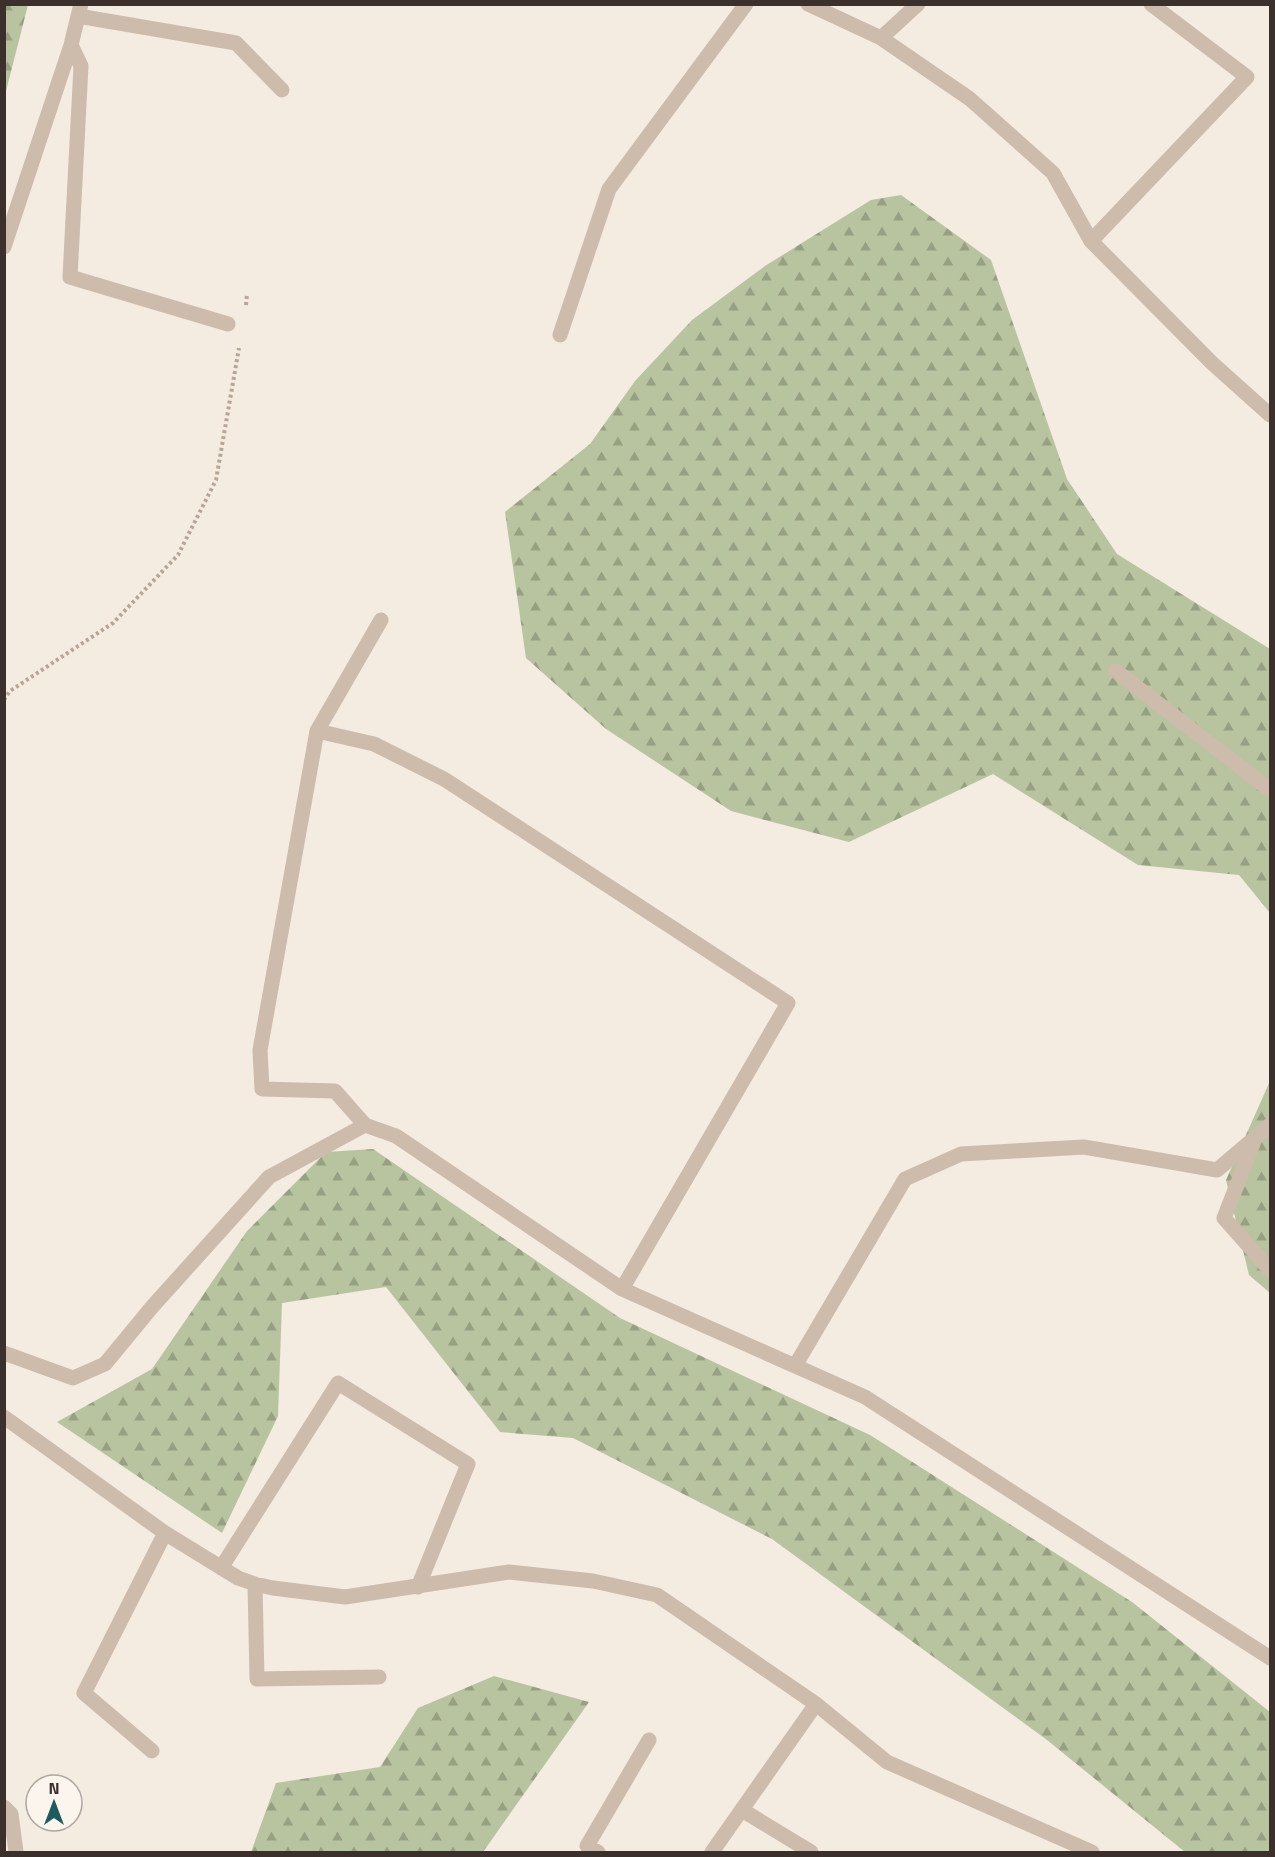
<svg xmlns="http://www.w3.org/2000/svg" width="1275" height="1857" font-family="'Titillium Web',sans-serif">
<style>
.forest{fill:url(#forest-firs)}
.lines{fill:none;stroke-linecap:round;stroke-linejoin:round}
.path{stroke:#b9a596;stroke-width:4;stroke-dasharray:3 3;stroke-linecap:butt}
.lane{stroke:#cdbbac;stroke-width:15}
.street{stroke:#cdbbac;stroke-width:15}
</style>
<defs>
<pattern id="forest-firs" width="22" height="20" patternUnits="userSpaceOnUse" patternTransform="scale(1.5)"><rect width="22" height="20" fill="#b8c4a0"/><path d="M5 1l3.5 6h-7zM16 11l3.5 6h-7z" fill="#97a083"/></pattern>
</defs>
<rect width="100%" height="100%" fill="#f4ebe1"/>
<!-- forest -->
<path class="forest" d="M 5,4 L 28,5 L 5,95 L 4,5 Z
M 901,195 L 991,260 L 1067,479 L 1117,554 L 1270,649 L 1270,913 L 1239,875 L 1138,865 L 993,774 L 849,842 L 731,811 L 606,729 L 526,658 L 505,512 L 590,444 L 635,381 L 692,320 L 765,266 L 871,200 Z
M 1270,1081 L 1270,1293 L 1249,1275 L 1226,1180 Z
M 373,1149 L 620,1318 L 870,1435 L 1132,1602 L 1270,1712 L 1270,1852 L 1185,1852 L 1047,1740 L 772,1539 L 573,1438 L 500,1432 L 386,1287 L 282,1303 L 278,1416 L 222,1533 L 57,1422 L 152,1369 L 247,1231 L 326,1152 Z
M 494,1676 L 589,1702 L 483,1852 L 251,1852 L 276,1783 L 380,1767 L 418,1708 Z"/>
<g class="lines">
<!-- path -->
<path class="path" d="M 246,305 L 247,294
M 4,700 L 10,691 L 113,623 L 178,555 L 216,480 L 239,348"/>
<!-- lane -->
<path class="lane" d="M 1091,241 L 1212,363 L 1270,415"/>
<!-- street -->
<path class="street" d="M 808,4 L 881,38 L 970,99 L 1053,173 L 1091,241 L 1247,77 L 1151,4
M 78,16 L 236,43 L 282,90
M 881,38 L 918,4
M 71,45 L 81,66 L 70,277 L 228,324
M 4,247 L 71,45 L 81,4
M 560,335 L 609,189 L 746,4
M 1116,671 L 1270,790
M 317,731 L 374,744 L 444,779 L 788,1003 L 622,1289
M 365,1125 L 335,1091 L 262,1089 L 260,1050 L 317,731 L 381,620
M 1254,1141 L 1224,1218 L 1270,1270
M 4,1353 L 73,1378 L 105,1364 L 152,1307 L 269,1177 L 365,1125 L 396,1136 L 622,1289 L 865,1397 L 1270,1658
M 795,1366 L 905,1179 L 961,1154 L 1084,1147 L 1217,1170 L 1270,1125
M 4,1417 L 165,1533 L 238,1578 L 255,1584 L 273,1588 L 345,1597 L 509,1572 L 593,1581 L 657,1595 L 816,1704 L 887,1762 L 1092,1852
M 221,1568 L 338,1383 L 468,1464 L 418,1587
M 255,1584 L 257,1679 L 379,1677
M 152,1751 L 84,1693 L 165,1533
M 4,1807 L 11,1814 L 16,1852
M 742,1810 L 811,1852
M 598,1852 L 587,1846 L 649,1740
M 712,1852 L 816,1704"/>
</g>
<!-- border -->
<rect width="1275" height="1857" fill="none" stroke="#3b302b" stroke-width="12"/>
<!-- north arrow -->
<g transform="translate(54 1803)"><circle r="28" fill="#fbf5ee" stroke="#aea6a0" stroke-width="1.5"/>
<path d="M0-4.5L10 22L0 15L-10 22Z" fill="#1f5a5e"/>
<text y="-9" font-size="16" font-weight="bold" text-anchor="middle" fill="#3b302b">N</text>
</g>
</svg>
